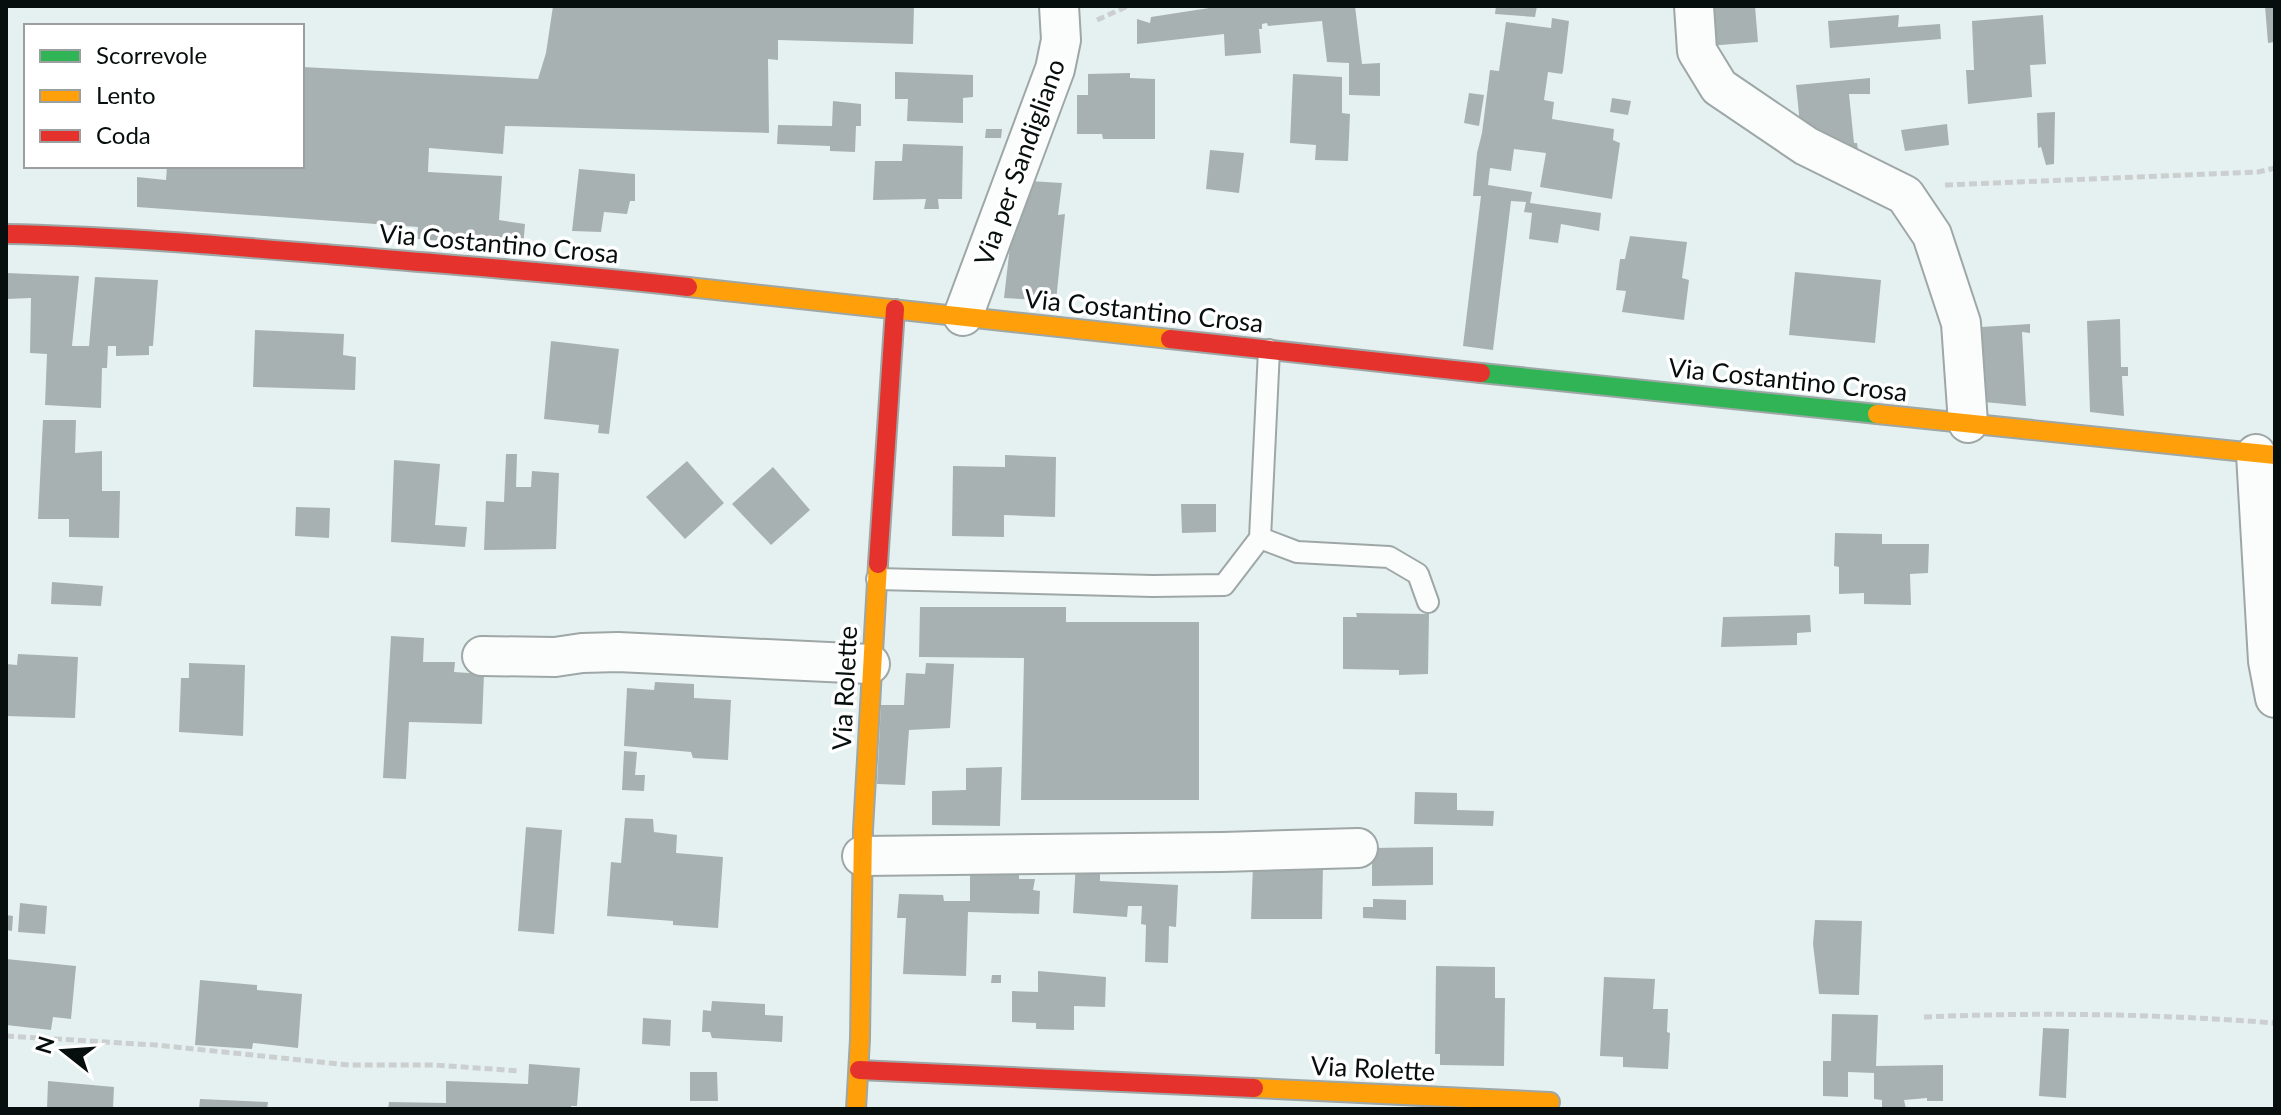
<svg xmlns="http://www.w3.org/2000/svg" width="2281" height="1115" font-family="Lato,sans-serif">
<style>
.building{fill:#a8b1b1}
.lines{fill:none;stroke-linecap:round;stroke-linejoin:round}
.lane-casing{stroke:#9ea7a6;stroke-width:24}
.street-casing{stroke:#9ea7a6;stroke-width:42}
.fast-casing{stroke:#9ea7a6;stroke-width:22}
.slow-casing{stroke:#9ea7a6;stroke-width:22}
.jam-casing{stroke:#9ea7a6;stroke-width:22}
.path{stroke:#cccfcf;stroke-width:5;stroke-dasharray:8 4;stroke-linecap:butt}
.lane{stroke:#fbfdfd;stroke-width:20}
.street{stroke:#fbfdfd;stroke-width:38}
.fast{stroke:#30b455;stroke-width:18}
.slow{stroke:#ff9f0a;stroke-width:18}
.jam{stroke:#e5322d;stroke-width:18}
.labels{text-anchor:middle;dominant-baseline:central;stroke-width:7;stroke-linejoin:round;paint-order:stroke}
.street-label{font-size:26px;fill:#070f0e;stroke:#fff}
</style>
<rect width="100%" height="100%" fill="#e5f1f0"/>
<!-- building -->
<path class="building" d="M 553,6 L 914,6 L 913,44 L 778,40 L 778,60 L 768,59 L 769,133 L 505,126 L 503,154 L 429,148 L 428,172 L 502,176 L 499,220 L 525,224 L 523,247 L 417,239 L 418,227 L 137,207 L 137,177 L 166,180 L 167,166 L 302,166 L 302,67 L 538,79 L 546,53 Z
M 1222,6 L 1355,6 L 1362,64 L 1380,63 L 1380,96 L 1349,95 L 1349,63 L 1327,62 L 1322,21 L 1268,26 L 1267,23 L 1262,24 L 1262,29 L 1259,29 L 1261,53 L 1225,56 L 1224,34 L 1137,44 L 1137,19 L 1150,23 L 1151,17 Z
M 1496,6 L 1537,6 L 1535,17 L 1495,14 Z
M 1705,6 L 1755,6 L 1758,42 L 1708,46 Z
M 2265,6 L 2275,6 L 2275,42 L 2268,43 Z
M 1899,15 L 1898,27 L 1940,24 L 1941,39 L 1830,48 L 1828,21 Z
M 2043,15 L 2046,64 L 2030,65 L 2032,97 L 1968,104 L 1966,70 L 1974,70 L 1972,21 Z
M 1552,18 L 1569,21 L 1563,71 L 1562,74 L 1548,72 L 1544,100 L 1554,102 L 1552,119 L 1614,129 L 1613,140 L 1620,143 L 1612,199 L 1540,187 L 1546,153 L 1514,149 L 1511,171 L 1490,168 L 1488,185 L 1532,192 L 1530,203 L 1601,213 L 1599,231 L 1561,224 L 1558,243 L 1529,239 L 1532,213 L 1524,212 L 1526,202 L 1511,201 L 1493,350 L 1463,346 L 1481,196 L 1473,196 L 1477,153 L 1482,133 L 1490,70 L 1499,71 L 1506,22 L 1551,28 Z
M 895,72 L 973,75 L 973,97 L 963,98 L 963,123 L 907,121 L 908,99 L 895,99 Z
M 1130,73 L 1130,78 L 1155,79 L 1155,139 L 1103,139 L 1102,134 L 1077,134 L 1077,95 L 1088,95 L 1088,74 Z
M 1293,74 L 1342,77 L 1342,113 L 1350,114 L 1348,161 L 1315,160 L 1316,145 L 1290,143 Z
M 1870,78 L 1870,94 L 1849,94 L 1854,143 L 1857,143 L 1860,164 L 1801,134 L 1796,85 Z
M 1469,93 L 1484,95 L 1479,126 L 1464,123 Z
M 1612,98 L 1631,101 L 1628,115 L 1610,112 Z
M 833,101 L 861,104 L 861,126 L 856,126 L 855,152 L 830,151 L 830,146 L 777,144 L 778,125 L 832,126 Z
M 2055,112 L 2054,164 L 2046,165 L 2041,147 L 2038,148 L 2037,113 Z
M 1947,124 L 1949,145 L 1905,151 L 1901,130 Z
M 986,129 L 1002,129 L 1001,138 L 985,138 Z
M 903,144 L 963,146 L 962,199 L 938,199 L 939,209 L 924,209 L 926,199 L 873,200 L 875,161 L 902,161 Z
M 1210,150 L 1244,153 L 1239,193 L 1206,189 Z
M 579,169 L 635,174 L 635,201 L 630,201 L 627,214 L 604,212 L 601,232 L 572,231 Z
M 1029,181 L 1062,183 L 1058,215 L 1065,214 L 1056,301 L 1004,298 L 1014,211 Z
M 1630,236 L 1687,242 L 1682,278 L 1689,280 L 1684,320 L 1622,312 L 1626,291 L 1616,290 L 1620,259 L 1625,259 Z
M 1795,272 L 1881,280 L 1875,343 L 1789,335 Z
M 6,273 L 79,276 L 72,346 L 89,346 L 95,277 L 158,280 L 153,346 L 149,346 L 149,355 L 116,356 L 116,346 L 108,346 L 107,368 L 102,368 L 101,408 L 45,405 L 47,354 L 30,353 L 31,298 L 6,299 Z
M 2120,319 L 2121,367 L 2128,367 L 2128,376 L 2122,376 L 2124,416 L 2090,412 L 2087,321 Z
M 2030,324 L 2030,333 L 2022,332 L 2026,406 L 1984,402 L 1981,327 Z
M 255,330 L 344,334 L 343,355 L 356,357 L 355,390 L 253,387 Z
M 551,341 L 619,349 L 609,434 L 598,433 L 599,425 L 544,419 Z
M 43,420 L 76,420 L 75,453 L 102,451 L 102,491 L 120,491 L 119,538 L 69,537 L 69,519 L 38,519 Z
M 506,454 L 517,454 L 516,487 L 531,487 L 532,471 L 559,473 L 556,549 L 484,550 L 486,501 L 504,502 Z
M 1005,455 L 1056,457 L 1055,517 L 1004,515 L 1004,537 L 952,536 L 953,466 L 1005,467 Z
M 394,460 L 440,464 L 435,525 L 467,527 L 465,547 L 391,542 Z
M 687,461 L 724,503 L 685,539 L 646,497 Z
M 773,467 L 810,510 L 771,545 L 732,504 Z
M 1181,504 L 1216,504 L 1216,532 L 1182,533 Z
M 296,507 L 330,508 L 329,538 L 295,536 Z
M 1835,533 L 1882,534 L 1882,544 L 1929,544 L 1928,573 L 1910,574 L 1911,605 L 1864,604 L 1864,593 L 1839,594 L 1839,567 L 1834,566 Z
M 52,582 L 103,586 L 101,606 L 51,604 Z
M 920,607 L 1066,607 L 1066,622 L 1199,622 L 1199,800 L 1021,800 L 1024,658 L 919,657 Z
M 1356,613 L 1429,614 L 1428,674 L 1399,675 L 1399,670 L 1343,669 L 1343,617 L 1357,617 Z
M 1810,615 L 1811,632 L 1797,633 L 1797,645 L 1721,647 L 1723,617 Z
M 391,636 L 424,638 L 423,662 L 455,662 L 454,672 L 484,674 L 482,724 L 409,722 L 406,779 L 383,778 Z
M 18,654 L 78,657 L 75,718 L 6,716 L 6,664 L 17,665 Z
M 189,663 L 245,665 L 243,736 L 179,732 L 181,678 L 189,678 Z
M 926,663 L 954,664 L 950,728 L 909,730 L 905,785 L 877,784 L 881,705 L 904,705 L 906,673 L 925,674 Z
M 655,682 L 694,684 L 694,698 L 731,700 L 728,760 L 693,758 L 691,752 L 624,746 L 627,688 L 654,690 Z
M 624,751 L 637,752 L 635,775 L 645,775 L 644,791 L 622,790 Z
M 1002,767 L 1000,826 L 932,825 L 932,791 L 966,790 L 966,768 Z
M 1415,792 L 1457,793 L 1457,810 L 1494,811 L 1493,826 L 1414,824 Z
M 625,818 L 653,819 L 654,832 L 677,835 L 676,853 L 723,857 L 718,928 L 673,925 L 673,921 L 607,916 L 611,862 L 621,863 Z
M 526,827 L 562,830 L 554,934 L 518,931 Z
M 1433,847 L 1433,885 L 1372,886 L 1372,848 Z
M 1076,862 L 1100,864 L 1100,881 L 1178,885 L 1176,927 L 1169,926 L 1168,963 L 1145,962 L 1146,925 L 1141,924 L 1142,906 L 1128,906 L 1127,917 L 1073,913 Z
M 970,865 L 1019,866 L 1019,879 L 1035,879 L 1033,890 L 1040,891 L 1039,914 L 968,912 L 966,976 L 903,974 L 906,918 L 897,918 L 899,894 L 943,895 L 944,901 L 970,901 Z
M 1253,865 L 1323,865 L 1322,919 L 1251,919 Z
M 1373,899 L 1406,900 L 1406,920 L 1363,918 L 1363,907 L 1373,907 Z
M 20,903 L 47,906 L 45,934 L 18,932 Z
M 6,915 L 13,916 L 12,931 L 6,930 Z
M 1815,920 L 1862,921 L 1859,995 L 1819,994 L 1813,944 Z
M 6,959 L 76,966 L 71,1019 L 53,1017 L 51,1030 L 6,1025 Z
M 1436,966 L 1495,967 L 1495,998 L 1505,998 L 1504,1066 L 1440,1065 L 1440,1054 L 1435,1054 Z
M 1038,971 L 1106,977 L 1105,1007 L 1074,1006 L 1074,1030 L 1036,1029 L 1036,1023 L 1012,1022 L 1012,991 L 1038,992 Z
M 992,975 L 1001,975 L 1001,983 L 991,983 Z
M 1604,977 L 1655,979 L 1653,1009 L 1668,1009 L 1667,1032 L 1670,1033 L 1668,1069 L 1623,1067 L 1623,1057 L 1600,1056 Z
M 200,980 L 257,985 L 257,990 L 302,994 L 298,1048 L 253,1043 L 252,1049 L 195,1045 Z
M 712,1001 L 765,1004 L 765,1015 L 783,1016 L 782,1042 L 712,1038 L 710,1032 L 702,1032 L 703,1010 L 711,1011 Z
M 1832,1014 L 1878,1015 L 1876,1066 L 1943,1065 L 1943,1101 L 1927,1101 L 1927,1098 L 1904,1100 L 1906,1109 L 1882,1109 L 1882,1100 L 1874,1099 L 1874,1073 L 1848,1072 L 1848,1097 L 1823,1096 L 1823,1061 L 1831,1061 Z
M 643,1018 L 671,1020 L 670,1046 L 642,1044 Z
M 2043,1028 L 2069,1029 L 2066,1098 L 2039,1096 Z
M 529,1064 L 580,1068 L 577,1106 L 571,1106 L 571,1109 L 388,1109 L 389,1102 L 446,1103 L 446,1081 L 528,1084 Z
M 690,1072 L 717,1072 L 718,1101 L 690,1101 Z
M 48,1081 L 114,1087 L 113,1109 L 47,1109 Z
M 200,1099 L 268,1102 L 267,1109 L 199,1109 Z"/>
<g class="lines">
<!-- lane casing -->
<g class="lane-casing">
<path id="lane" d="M 1260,538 L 1297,552 L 1389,557 L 1418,574 L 1428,602
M 877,579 L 1153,586 L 1224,585 L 1260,538 L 1269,350"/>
</g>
<!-- street casing -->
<g class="street-casing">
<path id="street" d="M 1694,6 L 1697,51 L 1719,87 L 1806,146 L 1905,195 L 1932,235 L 1961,323 L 1968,423
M 963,316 L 1055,69 L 1061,40 L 1059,6
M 2256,454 L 2268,661 L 2275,698
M 482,656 L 555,657 L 582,653 L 618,652 L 870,664
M 862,856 L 1222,852 L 1358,848"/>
</g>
<!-- fast casing -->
<g class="fast-casing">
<path id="fast" d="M 1481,373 L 1877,414"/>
</g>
<!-- slow casing -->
<g class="slow-casing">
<path id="slow" d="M 688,287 L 1170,339
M 1877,414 L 2275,455
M 1254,1088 L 1550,1102
M 856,1109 L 860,1039 L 863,830 L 878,564"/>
</g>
<!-- jam casing -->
<g class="jam-casing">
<path id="jam" d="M 6,234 C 121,236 236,247 350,256 C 463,266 576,274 688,287
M 1170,339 L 1481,373
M 878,564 L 895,309
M 859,1070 L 1254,1088"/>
</g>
<!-- path -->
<path class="path" d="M 1097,20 L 1128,6
M 1945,185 L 2258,172 L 2275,168
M 1924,1017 C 2041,1012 2158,1014 2275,1023
M 6,1036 L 156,1045 L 349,1065 L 435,1065 L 520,1071"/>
<!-- lane -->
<use href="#lane" class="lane"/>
<!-- street -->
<use href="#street" class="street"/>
<!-- fast -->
<use href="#fast" class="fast"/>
<!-- slow -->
<use href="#slow" class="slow"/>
<!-- jam -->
<use href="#jam" class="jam"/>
</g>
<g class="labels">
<!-- street labels -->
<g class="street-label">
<text transform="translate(1019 162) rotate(-70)">Via per Sandigliano</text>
<text transform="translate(499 243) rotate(5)">Via Costantino Crosa</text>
<text transform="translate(1144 310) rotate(6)">Via Costantino Crosa</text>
<text transform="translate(1788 379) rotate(6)">Via Costantino Crosa</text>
<text transform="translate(844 688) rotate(-87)">Via Rolette</text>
<text transform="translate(1373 1068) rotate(3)">Via Rolette</text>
</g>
</g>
<!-- border -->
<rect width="2281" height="1115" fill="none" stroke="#070f0e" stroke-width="16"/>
<!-- legend -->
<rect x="24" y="24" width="280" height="144" fill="#ffffff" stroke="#9c9f9f" stroke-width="2"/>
<rect x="40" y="50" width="40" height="12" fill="#30b455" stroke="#9c9f9f" stroke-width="2"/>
<text x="96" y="64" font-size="24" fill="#070f0e">Scorrevole</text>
<rect x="40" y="90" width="40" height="12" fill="#ff9f0a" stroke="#9c9f9f" stroke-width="2"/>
<text x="96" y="104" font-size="24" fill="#070f0e">Lento</text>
<rect x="40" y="130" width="40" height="12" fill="#e5322d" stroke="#9c9f9f" stroke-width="2"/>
<text x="96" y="144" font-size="24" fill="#070f0e">Coda</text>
<!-- north arrow -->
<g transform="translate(64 1051) rotate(287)" stroke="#ffffff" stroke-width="6" paint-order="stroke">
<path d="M0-6L14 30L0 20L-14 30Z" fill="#070f0e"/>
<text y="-12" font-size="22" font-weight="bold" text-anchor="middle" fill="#070f0e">N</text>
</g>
</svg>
